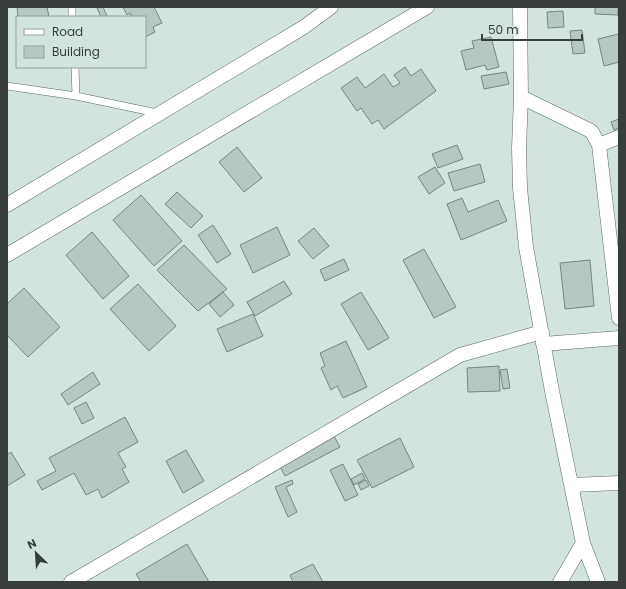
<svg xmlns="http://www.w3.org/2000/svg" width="626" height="589" font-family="Poppins,sans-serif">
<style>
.building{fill:#b7c8c2;stroke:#778681}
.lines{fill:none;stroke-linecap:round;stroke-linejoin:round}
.service-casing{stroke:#5a6964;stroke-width:8}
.minor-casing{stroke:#5a6964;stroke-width:15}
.service{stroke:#fff;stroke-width:7}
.minor{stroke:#fff;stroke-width:14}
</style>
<rect width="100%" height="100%" fill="#d3e4de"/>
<!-- building -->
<path class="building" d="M 17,7 L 47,7 L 49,17 L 18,17 Z
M 103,7 L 107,16 L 101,17 L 97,8 Z
M 123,7 L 154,7 L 162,23 L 153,27 L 155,32 L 145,37 L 145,17 L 132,17 L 130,13 L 127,15 Z
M 595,7 L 618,7 L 618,15 L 595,14 Z
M 563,11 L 564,27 L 548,28 L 547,12 Z
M 582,30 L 585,53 L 573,54 L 570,31 Z
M 619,34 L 619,62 L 604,66 L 598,39 Z
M 491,37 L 499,67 L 487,70 L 485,65 L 466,70 L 461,51 L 474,48 L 472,41 Z
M 405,67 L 411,76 L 421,69 L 436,91 L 384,129 L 378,120 L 372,124 L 361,108 L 357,111 L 341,88 L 357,77 L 365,88 L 384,74 L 393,87 L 400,83 L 394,75 Z
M 506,72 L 509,84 L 484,89 L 481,76 Z
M 619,119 L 619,128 L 614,130 L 611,122 Z
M 457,145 L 463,159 L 438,168 L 432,154 Z
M 237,147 L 262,178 L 244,192 L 219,162 Z
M 480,164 L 485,182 L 454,191 L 448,173 Z
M 435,167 L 445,183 L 429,194 L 418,177 Z
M 177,192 L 203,216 L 191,228 L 165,204 Z
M 141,195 L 182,241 L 154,266 L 113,220 Z
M 462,198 L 468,212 L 498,200 L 507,221 L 461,240 L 447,204 Z
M 213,225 L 231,254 L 217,263 L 198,235 Z
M 277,227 L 290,255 L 253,273 L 240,245 Z
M 314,228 L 329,246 L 313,259 L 298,241 Z
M 92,232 L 129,276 L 103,299 L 66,255 Z
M 184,245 L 227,289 L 198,311 L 157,270 Z
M 424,249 L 456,307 L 434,318 L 403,260 Z
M 344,259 L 349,270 L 325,281 L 320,270 Z
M 590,260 L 594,306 L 565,309 L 560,263 Z
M 284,281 L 292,294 L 255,316 L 247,302 Z
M 138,284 L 176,326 L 149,351 L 110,309 Z
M 24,288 L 60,327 L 28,357 L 7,335 L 7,304 Z
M 223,292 L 234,305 L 220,317 L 209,304 Z
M 361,292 L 389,338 L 368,350 L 341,304 Z
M 253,314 L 263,336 L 227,352 L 217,329 Z
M 346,341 L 367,387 L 343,398 L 337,386 L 331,390 L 321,368 L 325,366 L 320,353 Z
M 499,366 L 500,391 L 468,392 L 467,368 Z
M 507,369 L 510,388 L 503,389 L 500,370 Z
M 93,372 L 100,384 L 68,405 L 61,394 Z
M 86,402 L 94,418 L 82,424 L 74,408 Z
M 125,417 L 138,442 L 118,453 L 126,467 L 122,469 L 129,482 L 102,498 L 98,489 L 86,495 L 74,473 L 42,490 L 37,481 L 56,471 L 49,458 Z
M 334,436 L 340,447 L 285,476 L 279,465 Z
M 400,438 L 414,467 L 372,488 L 357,460 Z
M 186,450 L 204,481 L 183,493 L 166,461 Z
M 11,452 L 25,475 L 7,486 L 7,455 Z
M 343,464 L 358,495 L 345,501 L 330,470 Z
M 362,473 L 365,479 L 354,485 L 351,479 Z
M 292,480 L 293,484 L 286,487 L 297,512 L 288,517 L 275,487 Z
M 366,480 L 369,486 L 361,490 L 358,484 Z
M 187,544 L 209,582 L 141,582 L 136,574 Z
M 313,564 L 323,582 L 293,582 L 290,575 Z"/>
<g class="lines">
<!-- service casing -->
<g class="service-casing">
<path id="service" d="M 72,7 L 72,17
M 75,67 L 76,96
M 7,86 L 76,96 L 157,113"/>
</g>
<!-- minor casing -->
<g class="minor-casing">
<path id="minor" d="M 520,7 L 521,97 L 519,148 L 520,188 L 526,247 L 552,391 L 583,543 L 598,582
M 521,97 L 589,130 L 592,132 L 599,145 L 619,137
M 599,145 L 619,318
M 7,205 L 304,27 L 331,7
M 7,255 L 427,7
M 543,344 L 619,338
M 572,485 L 619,483
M 71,582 L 460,355 L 542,332
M 560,582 L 583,543"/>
</g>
<!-- service -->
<use href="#service" class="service"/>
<!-- minor -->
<use href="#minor" class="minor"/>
</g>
<!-- border -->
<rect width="626" height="589" fill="none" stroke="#373e3b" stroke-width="16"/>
<!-- legend -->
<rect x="16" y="16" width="130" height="52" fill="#d3e4de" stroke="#95a29d"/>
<rect x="24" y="29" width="20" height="6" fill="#ffffff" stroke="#95a29d"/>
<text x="52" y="36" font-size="12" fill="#373e3b">Road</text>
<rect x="24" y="46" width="20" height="12" fill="#b7c8c2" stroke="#95a29d"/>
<text x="52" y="56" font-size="12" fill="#373e3b">Building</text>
<!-- north arrow -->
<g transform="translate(36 553) rotate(335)" stroke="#d3e4de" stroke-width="3" paint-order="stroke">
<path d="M0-3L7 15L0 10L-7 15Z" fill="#373e3b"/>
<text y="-6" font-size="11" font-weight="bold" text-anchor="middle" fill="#373e3b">N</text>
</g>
<!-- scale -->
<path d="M482 34v6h100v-6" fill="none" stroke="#373e3b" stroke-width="2"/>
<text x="488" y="34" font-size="12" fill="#373e3b" stroke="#d3e4de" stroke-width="3" paint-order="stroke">50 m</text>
</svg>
